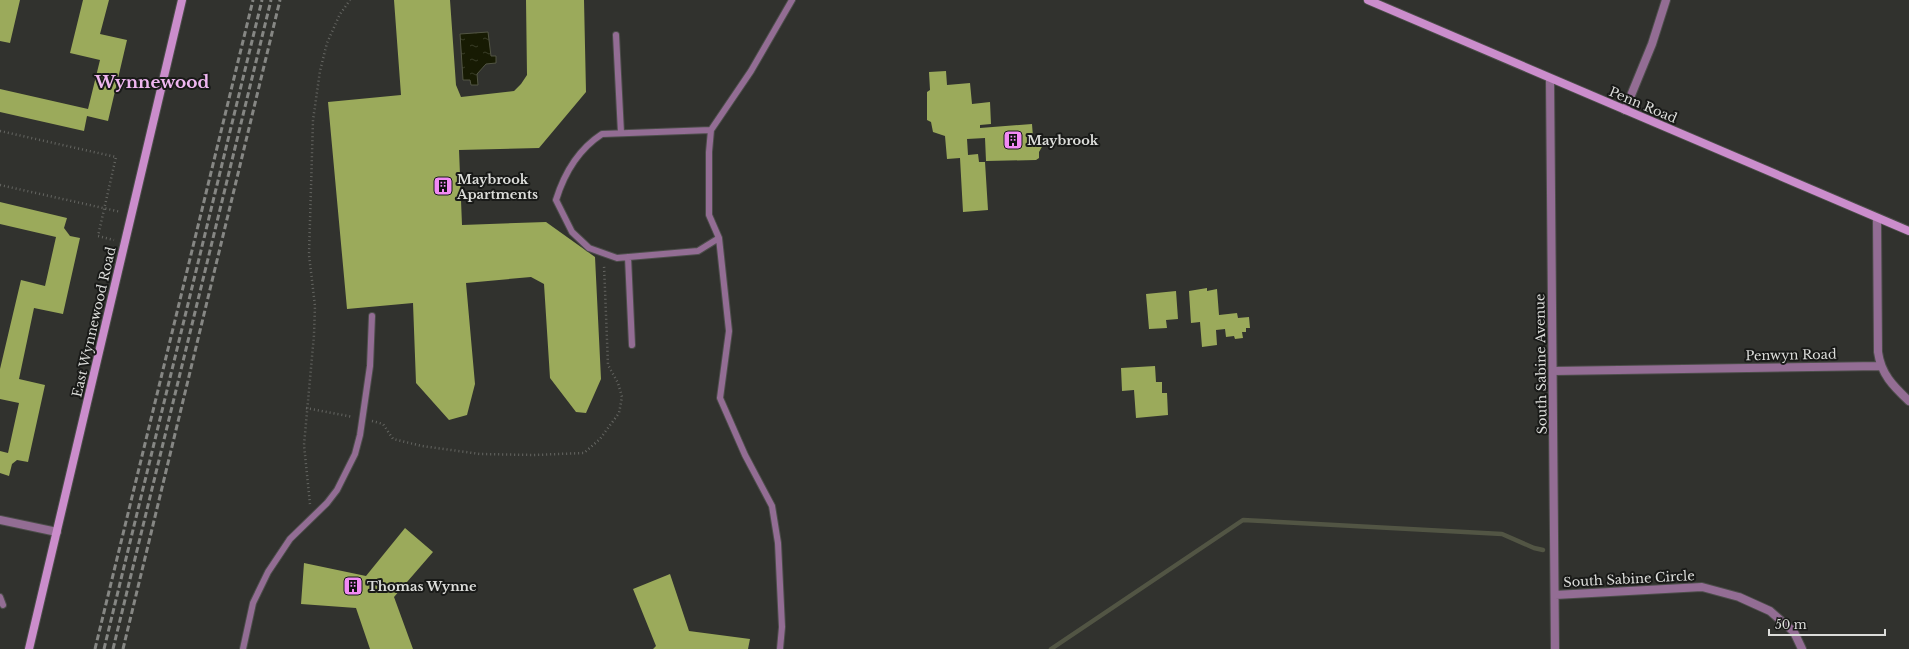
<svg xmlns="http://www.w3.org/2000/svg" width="1909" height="649" font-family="'Libre Baskerville',serif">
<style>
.water{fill:url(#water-ripples);stroke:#525544}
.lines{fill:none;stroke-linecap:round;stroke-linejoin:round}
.stream{stroke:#525544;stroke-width:4.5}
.building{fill:#9baa5b}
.lane-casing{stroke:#4c4d4a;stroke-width:8}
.street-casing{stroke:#4c4d4a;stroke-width:10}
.secondary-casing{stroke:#4c4d4a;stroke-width:10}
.path{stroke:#656662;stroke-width:2.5;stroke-dasharray:1 3;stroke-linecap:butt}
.lane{stroke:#936d94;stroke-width:6}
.street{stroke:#936d94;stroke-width:8}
.secondary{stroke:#cb8dcc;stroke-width:8}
.rail{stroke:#868784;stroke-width:3;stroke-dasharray:6 3;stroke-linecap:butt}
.labels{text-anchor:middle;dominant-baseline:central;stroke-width:4;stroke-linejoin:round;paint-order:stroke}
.street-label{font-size:13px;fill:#dcddda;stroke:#191a18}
.poi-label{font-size:13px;font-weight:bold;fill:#dcddda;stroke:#191a18;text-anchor:start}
.district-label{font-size:17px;font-weight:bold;fill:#efb6f0;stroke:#191a18}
</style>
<defs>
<pattern id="water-ripples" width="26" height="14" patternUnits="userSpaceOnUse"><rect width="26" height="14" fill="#171b03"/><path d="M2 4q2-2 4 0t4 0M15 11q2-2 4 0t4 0" fill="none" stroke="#383c27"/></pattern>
</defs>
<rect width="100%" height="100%" fill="#31322e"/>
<!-- water -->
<path class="water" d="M 488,32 L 491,56 L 496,56 L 496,63 L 486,64 L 477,74 L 478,85 L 471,85 L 470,80 L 463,80 L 460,34 Z"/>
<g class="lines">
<!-- stream -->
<path class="stream" d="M 1051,649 L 1243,520 L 1502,534 L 1534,548 L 1543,550"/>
</g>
<!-- building -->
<path class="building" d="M 0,0 L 20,0 L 10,43 L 0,41 Z
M 83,0 L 109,0 L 100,34 L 127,40 L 108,121 L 87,116 L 84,131 L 0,112 L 0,89 L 88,109 L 100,60 L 70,53 Z
M 394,0 L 450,0 L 456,85 L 461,97 L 514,91 L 521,84 L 527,75 L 526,0 L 584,0 L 586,92 L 539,148 L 459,150 L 462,225 L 546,222 L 595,257 L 601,379 L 586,413 L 576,412 L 550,378 L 544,284 L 531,277 L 466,283 L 475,384 L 467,415 L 449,420 L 416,383 L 413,303 L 347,309 L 328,102 L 401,95 Z
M 946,71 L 947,85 L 970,83 L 972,104 L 990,102 L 991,124 L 980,125 L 980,128 L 1032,124 L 1033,137 L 1040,139 L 1042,142 L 1043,145 L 1039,152 L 1039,158 L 1036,160 L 986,161 L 985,138 L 967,139 L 968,155 L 978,154 L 979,162 L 985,162 L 988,210 L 963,212 L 960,158 L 947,159 L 945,136 L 933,132 L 931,122 L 927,120 L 927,92 L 930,90 L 929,72 Z
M 0,202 L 67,218 L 64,228 L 70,236 L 80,238 L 63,314 L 34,308 L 19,379 L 45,385 L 28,462 L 17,460 L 12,464 L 9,476 L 0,473 L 0,451 L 8,453 L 19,403 L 0,399 L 0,369 L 21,280 L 45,286 L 56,237 L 0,224 Z
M 1207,288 L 1207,291 L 1217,289 L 1219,315 L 1237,313 L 1238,318 L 1249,317 L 1250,328 L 1246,328 L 1246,332 L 1242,332 L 1243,338 L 1235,339 L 1234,336 L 1226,337 L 1225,329 L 1216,330 L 1217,345 L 1202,347 L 1200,322 L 1191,323 L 1189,291 Z
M 1176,291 L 1178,319 L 1166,320 L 1167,328 L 1149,329 L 1146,294 Z
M 1155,366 L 1156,382 L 1162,382 L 1162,393 L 1167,393 L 1168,415 L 1136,418 L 1134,390 L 1122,391 L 1121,368 Z
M 405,528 L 433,552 L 394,597 L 413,649 L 370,649 L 356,608 L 301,604 L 304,563 L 366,576 Z
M 670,574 L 689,631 L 750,639 L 748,649 L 653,649 L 656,646 L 633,589 Z"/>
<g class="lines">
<!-- lane casing -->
<g class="lane-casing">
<path id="lane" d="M 616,35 L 621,133
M 711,130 L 602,134 C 579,149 564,174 556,200 L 572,232 L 589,248 L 617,258 L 698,251 L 719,238 L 709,215 L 709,152 L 711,130 L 751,71 L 792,0
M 719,238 L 729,331 L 720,398 L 745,455 L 772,506 L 778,543 L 782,627 L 780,649
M 628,257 L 632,345
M 0,597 L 3,605
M 243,649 L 253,603 L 268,572 L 290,539 L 327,503 L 337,490 L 355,454 L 360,435 L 370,366 L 372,316"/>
</g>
<!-- street casing -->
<g class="street-casing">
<path id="street" d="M 1550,79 L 1555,649
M 1625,110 L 1652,44 L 1666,0
M 1877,218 L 1878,352 C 1881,374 1893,386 1909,401
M 1554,371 L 1880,366
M 0,520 L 57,532
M 1555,595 L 1702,587 L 1739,597 L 1770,611 L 1794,632 L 1802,649"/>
</g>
<!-- secondary casing -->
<g class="secondary-casing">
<path id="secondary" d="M 1368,0 L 1909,231
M 29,649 L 182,0"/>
</g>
<!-- path -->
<path class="path" d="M 0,131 L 116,157 L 98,236 L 114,240
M 0,185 L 121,212
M 306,408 L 353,417
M 372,421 L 383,424 L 393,439 L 422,446 L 480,454 L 534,455 L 584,453 L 600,439 L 619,413 L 622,397 L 618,383 L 608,365 L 604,265
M 310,504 L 304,445 L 314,335 L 315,306 L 309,255 L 313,120 L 320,71 L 327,43 L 340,14 L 350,0"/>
<!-- lane -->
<use href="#lane" class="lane"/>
<!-- street -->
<use href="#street" class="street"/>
<!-- secondary -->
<use href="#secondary" class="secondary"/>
<!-- rail -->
<path class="rail" d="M 95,649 L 253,0
M 104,649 L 262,0
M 113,649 L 271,0
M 123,649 L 280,0"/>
</g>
<!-- icons -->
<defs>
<g id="building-square" transform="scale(1)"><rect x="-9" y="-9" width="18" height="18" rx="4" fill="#f18af4" stroke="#191a18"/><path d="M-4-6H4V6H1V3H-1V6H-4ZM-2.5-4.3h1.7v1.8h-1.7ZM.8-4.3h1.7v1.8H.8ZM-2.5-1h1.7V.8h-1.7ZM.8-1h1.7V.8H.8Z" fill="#111"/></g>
</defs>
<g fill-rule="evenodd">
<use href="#building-square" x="1013" y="140"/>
<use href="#building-square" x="443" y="186"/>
<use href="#building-square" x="353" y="586"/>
</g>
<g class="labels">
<!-- street labels -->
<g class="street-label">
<text transform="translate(1643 105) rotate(23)">Penn Road</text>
<text transform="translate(94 322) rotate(-77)">East Wynnewood Road</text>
<text transform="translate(1791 355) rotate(-1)">Penwyn Road</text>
<text transform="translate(1541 364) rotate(-91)">South Sabine Avenue</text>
<text transform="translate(1629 579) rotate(-3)">South Sabine Circle</text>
</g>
<!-- poi labels -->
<g class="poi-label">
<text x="1027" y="140">Maybrook</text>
<text x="457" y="179">Maybrook<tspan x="457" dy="15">Apartments</tspan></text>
<text x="367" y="586">Thomas Wynne</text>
</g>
<!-- district labels -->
<g class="district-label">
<text x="152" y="82">Wynnewood</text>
</g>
</g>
<!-- scale -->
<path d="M1769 629v6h116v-6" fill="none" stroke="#dcddda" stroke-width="2"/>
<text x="1775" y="629" font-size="12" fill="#dcddda" stroke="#191a18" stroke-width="3" paint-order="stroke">50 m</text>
</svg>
